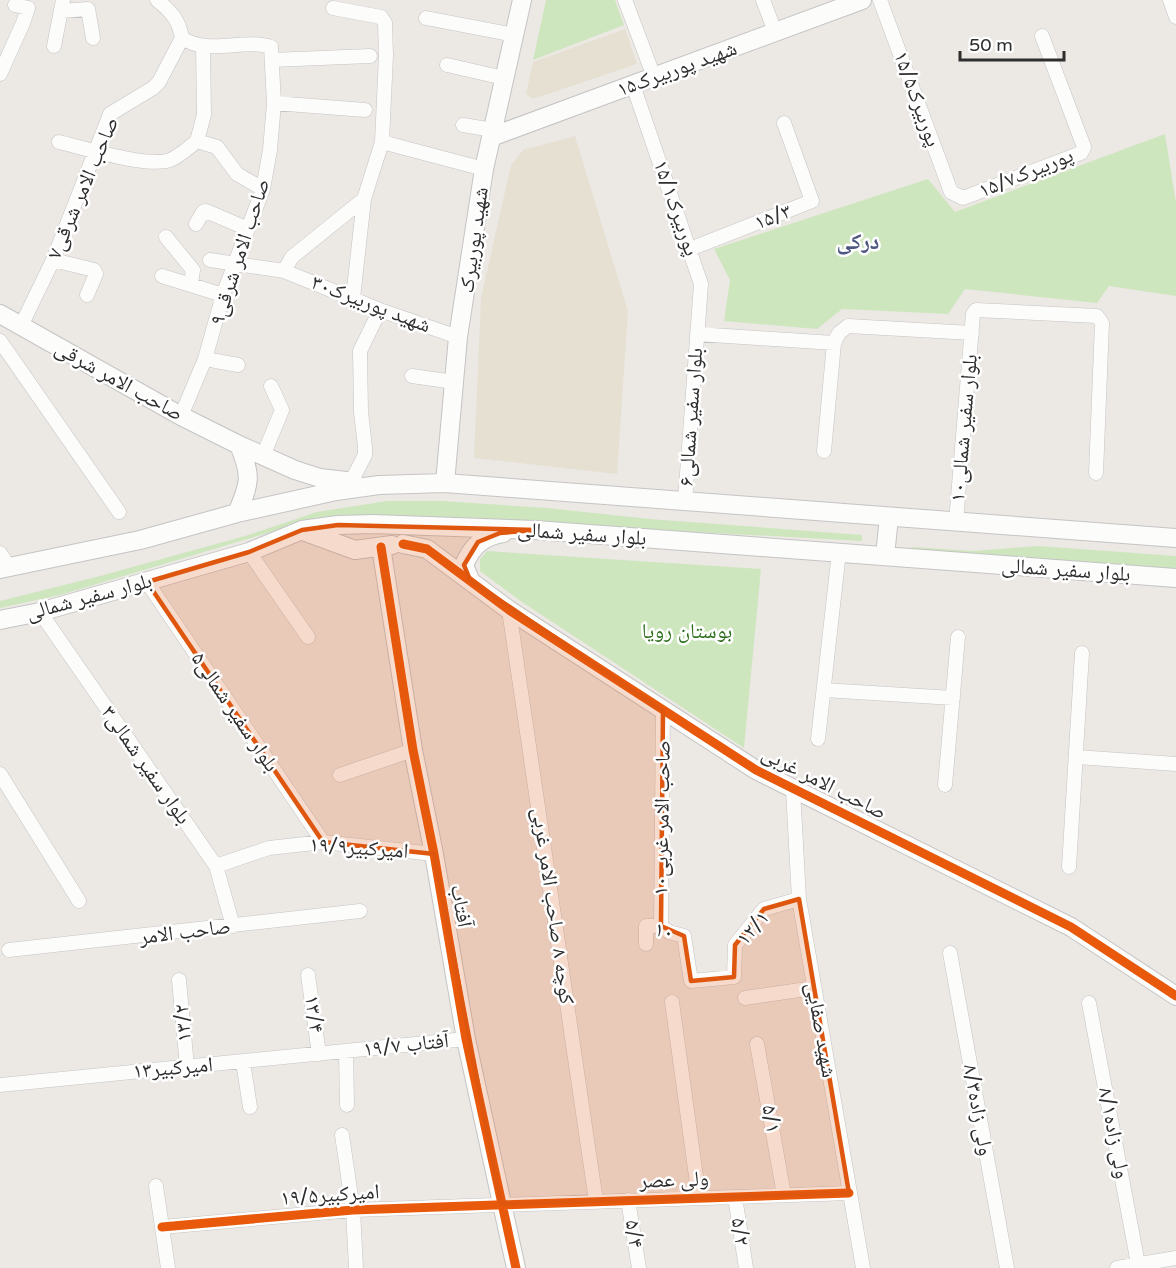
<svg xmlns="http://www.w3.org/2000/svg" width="1176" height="1268" font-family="'Varela Round','Noto Naskh Arabic',sans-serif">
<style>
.education{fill:#e6e0d3}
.green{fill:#cee6be}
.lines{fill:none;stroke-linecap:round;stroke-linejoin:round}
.street-casing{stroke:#c5c4c5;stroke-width:15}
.secondary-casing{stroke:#c5c4c5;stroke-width:20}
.street{stroke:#fcfcfb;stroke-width:14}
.secondary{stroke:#fcfcfb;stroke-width:18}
.cycleway-casing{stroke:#fff;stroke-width:13}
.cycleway{stroke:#e8590c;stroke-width:9}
.marked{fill:#df570e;fill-opacity:0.2;stroke:#df570e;stroke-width:4.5;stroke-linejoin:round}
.labels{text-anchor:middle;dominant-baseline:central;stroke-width:5;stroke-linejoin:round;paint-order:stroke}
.street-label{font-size:21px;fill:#2e2e2e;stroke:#fff}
.park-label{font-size:21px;fill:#2c6e1b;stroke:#fff}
.neighbourhood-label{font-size:22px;font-weight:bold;fill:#4d5680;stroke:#fff}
</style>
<rect width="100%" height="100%" fill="#ece8e4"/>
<!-- education -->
<path class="education" d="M 625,29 L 637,64 L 533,99 L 526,94 L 533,62 Z
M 575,136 L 628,311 L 617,474 L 474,458 L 481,298 L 511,165 L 523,150 Z"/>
<!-- green -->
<path class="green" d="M 546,0 L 615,0 L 624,25 L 533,60 Z
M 1165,134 L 1176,203 L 1176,296 L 1109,286 L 1097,303 L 965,289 L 948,314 L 842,309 L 817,329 L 724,321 L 730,280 L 714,249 L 928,179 L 955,212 Z
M 387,501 L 443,501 L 547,508 L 650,519 L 862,535 L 862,541 L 386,515 L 308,521 L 60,595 L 0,608 L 0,601 L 100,576 L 245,536 L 317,512 Z
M 1038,546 L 1176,556 L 1176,571 L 912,552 L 913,547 L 973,551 Z
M 487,551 L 761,569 L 744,748 L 522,602 L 480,571 L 480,559 Z"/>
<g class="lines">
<!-- street casing -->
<g class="street-casing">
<path id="street" d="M 157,0 C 171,11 179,20 182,38
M 625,0 L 654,77
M 763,0 L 775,32
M 880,0 L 951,192 L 963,198 L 1081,153 L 1084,147 L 1042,36
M 1170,0 L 1176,17
M 333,8 L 381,17 L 385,23 L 386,55 L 382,142 L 364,199 L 353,298
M 61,11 L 88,9 L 93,38
M 426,18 L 514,35
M 54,46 L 63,0
M 272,60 L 370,56
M 447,65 L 504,78
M 0,74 L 23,23 L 28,8 L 15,5
M 633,85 L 701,284 L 685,501
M 274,103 L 365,110
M 463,125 L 493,130
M 197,141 L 217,147 L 237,174 L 263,189
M 59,142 C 84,148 148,168 170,160 C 180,156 189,147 197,141 L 204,115 L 203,46
M 382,142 L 484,169
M 196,224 L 203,212 L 206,211 L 248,229
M 166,237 L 193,270 L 191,284
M 690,249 L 812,201 L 784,123
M 53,260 L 94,270 L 96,274 L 87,295
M 210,260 L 284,271 L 380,310 L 458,337
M 284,271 L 292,257 L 364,199
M 162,276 L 223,295
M 21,326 L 53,260 L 110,114 L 153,88 L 159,82 L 182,38
M 697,334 L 834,343
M 0,341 L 119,512
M 205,359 L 238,365
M 412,376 L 454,382
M 181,416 L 205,359 L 223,295 L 263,189 L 270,150 L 274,103 L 271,47 C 244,38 209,56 182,38
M 824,451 L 834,343 L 839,333 L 848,326 L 972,333
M 263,456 L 282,410 L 271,386
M 351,482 L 365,455 L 365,447 L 361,412 L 360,351 L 380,310
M 956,522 L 973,314 L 976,310 L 1097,316 L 1102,323 L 1096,473
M 249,552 L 308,637
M 0,553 L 9,567
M 147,582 L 323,842
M 509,610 L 596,1201
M 40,612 L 216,866 L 233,926
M 824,690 L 953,698
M 818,739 L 839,552
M 1077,757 L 1176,764
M 0,774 L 79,901
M 340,775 L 413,750
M 945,785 L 958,637
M 793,790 L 799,899 L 863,1268
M 216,866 L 269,848 L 323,842 L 434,854
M 1069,867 L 1082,653
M 661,926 L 663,711
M 646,944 L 646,926 L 661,926 L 669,932 L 684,936 L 691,981 L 734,977 L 735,945 L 764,909 L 799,899
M 9,950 L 360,911
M 950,953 L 1007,1268
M 308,975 L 319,1054
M 179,980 L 187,1067
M 745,998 L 814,988
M 672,1002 L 699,1198
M 1089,1003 L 1138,1264
M 757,1044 L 784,1195
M 346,1051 L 347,1105
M 243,1062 L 250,1107
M 0,1085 L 466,1039
M 342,1135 L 353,1210 L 356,1268
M 156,1186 L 168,1268
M 735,1197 L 746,1268
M 628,1200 L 639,1268
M 162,1227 L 353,1210 L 849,1193
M 1117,1268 L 1176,1258"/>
</g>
<!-- secondary casing -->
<g class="secondary-casing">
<path id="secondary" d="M 491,137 L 862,0
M 0,314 L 181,416 L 239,445 L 295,470 L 320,478 L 354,482
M 445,483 L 458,337 L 484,169 L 522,0
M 237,513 C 250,483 252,476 239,445
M 303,531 L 355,550 L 392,545
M 403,544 L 427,549 L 509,610 L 756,770 L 1071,927 L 1176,996
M 381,547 L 413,750 L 434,854 L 466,1039 L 516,1268
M 885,556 L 889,517
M 0,569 L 140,540 L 237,513 L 336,491 L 379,485 L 445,483 L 1176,538
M 470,580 L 464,565 C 472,546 483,536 503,533
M 0,620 L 40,612 L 249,552 L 302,530 L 338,525 L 373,524 L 536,530 L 1176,578"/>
</g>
<!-- street -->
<use href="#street" class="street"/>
<!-- secondary -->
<use href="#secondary" class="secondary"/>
<!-- cycleway casing -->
<g class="cycleway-casing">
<path id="cycleway" d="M 403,544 L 427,549 L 509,610 L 756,770 L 1071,927 L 1176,996
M 381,547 L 413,750 L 434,854 L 466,1039 L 516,1268
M 162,1227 L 353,1210 L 849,1193"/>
</g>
<!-- cycleway -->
<use href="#cycleway" class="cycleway"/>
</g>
<!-- marked area -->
<path class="marked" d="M 338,525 L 536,530 L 500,533 L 478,542 L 464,565 L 470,580 L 663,711 L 661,926 L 684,936 L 691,981 L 734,977 L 735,945 L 764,909 L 799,899 L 849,1193 L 501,1204 L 434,854 L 323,842 L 147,582 L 249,552 L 302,530 Z"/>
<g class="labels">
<!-- street labels -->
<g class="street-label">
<text transform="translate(677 69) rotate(-20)">شهید پوربیرک۱۵</text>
<text transform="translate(917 99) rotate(70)">پوربیرک۱۵/۵</text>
<text transform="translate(1026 173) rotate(-22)">پوربیرک۱۵/۷</text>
<text transform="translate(83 188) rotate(-67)">صاحب الامر شرقی۷</text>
<text transform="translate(676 208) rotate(71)">پوربیرک۱۵/۱</text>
<text transform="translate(773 217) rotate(-21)">۱۵/۳</text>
<text transform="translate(474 240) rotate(-82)">شهید پوربیرک</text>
<text transform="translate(240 252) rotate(-72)">صاحب الامر شرقی۹</text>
<text transform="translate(371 304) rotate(21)">شهید پوربیرک۳۰</text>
<text transform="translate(119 381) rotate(29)">صاحب الامر شرقی</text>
<text transform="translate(691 417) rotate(-86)">بلوار سفیر شمالی۶</text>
<text transform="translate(964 428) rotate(-85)">بلوار سفیر شمالی۱۰</text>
<text transform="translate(582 534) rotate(4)">بلوار سفیر شمالی</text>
<text transform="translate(1066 570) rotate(4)">بلوار سفیر شمالی</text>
<text transform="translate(89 597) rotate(-15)">بلوار سفیر شمالی</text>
<text transform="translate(235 712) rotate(56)">بلوار سفیر شمالی۵</text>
<text transform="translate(146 765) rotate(55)">بلوار سفیر شمالی۳</text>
<text transform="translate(824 783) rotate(27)">صاحب الامر غربی</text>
<text transform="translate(662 818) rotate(-89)">صاحب الامر غربی۱۰</text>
<text transform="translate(359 848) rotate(4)">امیرکبیر۱۹/۹</text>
<text transform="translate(461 906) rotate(80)">آفتاب</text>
<text transform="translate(553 906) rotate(82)">کوچه ۸ صاحب الامر غربی</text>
<text transform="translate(753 928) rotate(-49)">۱۲/۱</text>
<text transform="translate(664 931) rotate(14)">۱۰</text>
<text transform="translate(185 932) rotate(-7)">صاحب الامر</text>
<text transform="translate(314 1014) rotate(82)">۱۳/۴</text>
<text transform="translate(183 1023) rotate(-95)">۱۳/۲</text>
<text transform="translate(821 1030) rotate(80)">شهید صفایی</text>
<text transform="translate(406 1045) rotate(-6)">آفتاب ۱۹/۷</text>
<text transform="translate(173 1068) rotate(-5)">امیرکبیر۱۳</text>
<text transform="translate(978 1110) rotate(80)">ولی زاده۸/۳</text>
<text transform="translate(771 1119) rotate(80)">۵/۱</text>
<text transform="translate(1114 1133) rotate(79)">ولی زاده۸/۱</text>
<text transform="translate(674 1180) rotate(-2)">ولی عصر</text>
<text transform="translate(330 1195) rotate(-4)">امیرکبیر۱۹/۵</text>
<text transform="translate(740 1232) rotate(81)">۵/۲</text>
<text transform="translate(634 1234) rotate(81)">۵/۴</text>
</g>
<!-- park labels -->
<g class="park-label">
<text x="687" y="631">بوستان رویا</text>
</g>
<!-- neighbourhood labels -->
<g class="neighbourhood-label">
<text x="858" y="242">درکی</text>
</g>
</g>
<!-- scale -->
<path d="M960 51v9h104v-9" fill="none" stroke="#2e2e2e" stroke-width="3"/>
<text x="969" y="51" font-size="18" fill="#2e2e2e" stroke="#ffffff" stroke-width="4.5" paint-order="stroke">50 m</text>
</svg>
